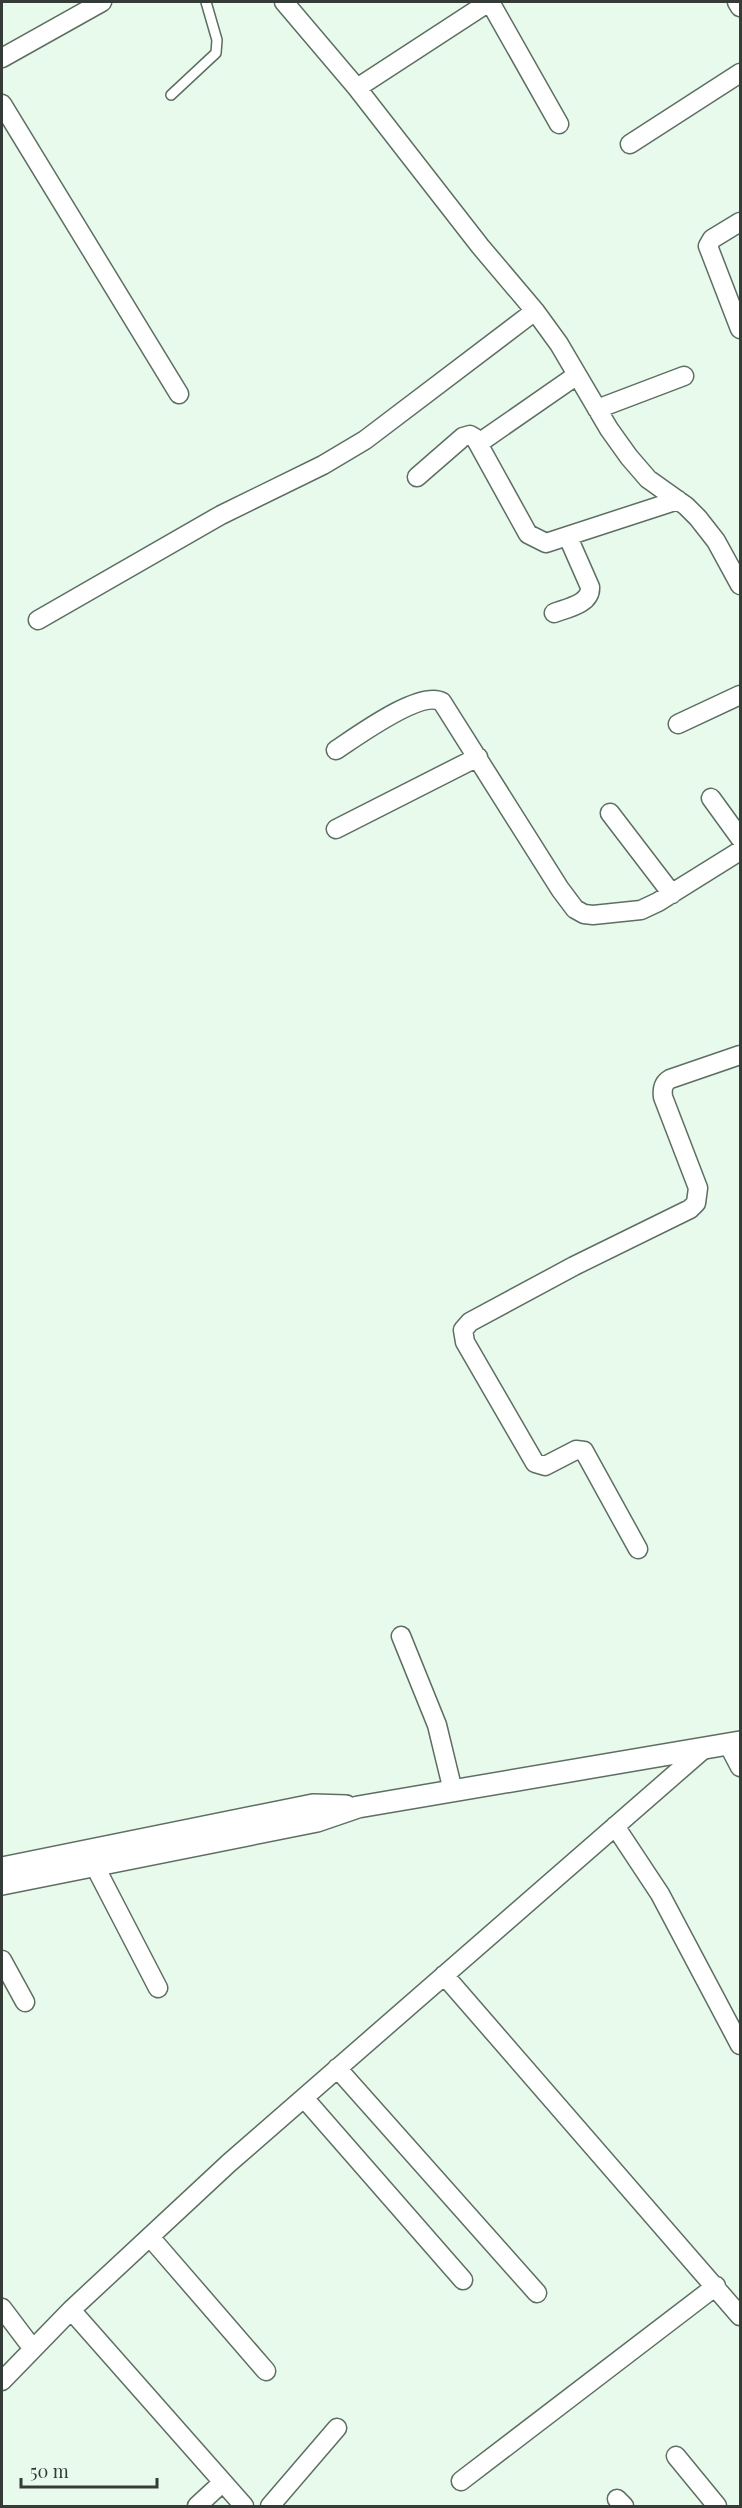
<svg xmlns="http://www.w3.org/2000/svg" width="742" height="2508" font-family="'Playfair Display',serif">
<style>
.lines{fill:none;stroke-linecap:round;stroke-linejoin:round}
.service-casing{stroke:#5d6e62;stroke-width:12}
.minor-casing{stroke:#5d6e62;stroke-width:21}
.tertiary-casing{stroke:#5d6e62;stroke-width:24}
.service{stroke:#fff;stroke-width:9}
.minor{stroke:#fff;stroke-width:18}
.tertiary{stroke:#fff;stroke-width:21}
</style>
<rect width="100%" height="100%" fill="#e7faec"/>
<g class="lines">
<!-- service casing -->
<g class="service-casing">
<path id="service" d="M 171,95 L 216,53 L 217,40 L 206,2"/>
</g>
<!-- minor casing -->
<g class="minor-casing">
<path id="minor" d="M 284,2 L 357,88 L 480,246 L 535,311 L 559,344 L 609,429 L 629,457 L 648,479 L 686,506 L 698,518 L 716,541 L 740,585
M 490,2 L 559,124
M 737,2 L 740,7
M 2,58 L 102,2
M 357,88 L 489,2
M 2,104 L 179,394
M 630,144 L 740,73
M 740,222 L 712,239 L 708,246 L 740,329
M 597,409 L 684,376
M 479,443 L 577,375
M 417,477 L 463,437 L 470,435 L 475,438 L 528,534 L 546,543 L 678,500
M 554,613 C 567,608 591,604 590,587 L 568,537
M 38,620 L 221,515 L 323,465 L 365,440 L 535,311
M 678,724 L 740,695
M 336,750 C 356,737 421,689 442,702 L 560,889 L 575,909 L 584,914 L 593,915 L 641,910 L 658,902 L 740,851
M 711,798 L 740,838
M 610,813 L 672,894
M 336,829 L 478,757
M 638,1549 L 584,1451 L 576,1450 L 545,1466 L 535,1463 L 465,1342 L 463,1330 L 470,1322 L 574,1266 L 690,1209 L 696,1203 L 698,1188 L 663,1097 C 662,1089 663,1083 670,1079 L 740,1055
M 401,1636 L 437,1725 L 453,1791
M 728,1744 L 740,1767
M 615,1826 L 660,1894 L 740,2045
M 88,1853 L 158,1988
M 2,1960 L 25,2002
M 444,1975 L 740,2316
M 337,2068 L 537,2293
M 304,2098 L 463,2280
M 150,2237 L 266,2371
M 2,2308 L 33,2349
M 71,2310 L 244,2506
M 2,2381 L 71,2310 L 229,2163 L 705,1748
M 676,2456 L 717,2506
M 461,2481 L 716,2286
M 617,2499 L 624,2506
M 197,2506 L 223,2482
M 270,2506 L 337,2428"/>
</g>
<!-- tertiary casing -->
<g class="tertiary-casing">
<path id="tertiary" d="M 2,1868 L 313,1805 L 346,1806
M 2,1884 L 317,1821 L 358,1807 L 740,1742"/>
</g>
<!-- service -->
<use href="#service" class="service"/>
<!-- minor -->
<use href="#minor" class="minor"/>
<!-- tertiary -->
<use href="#tertiary" class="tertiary"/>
</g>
<!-- border -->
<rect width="742" height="2508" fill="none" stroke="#353c37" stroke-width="6"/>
<!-- scale -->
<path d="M21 2478v9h136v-9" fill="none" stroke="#353c37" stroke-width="3"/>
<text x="30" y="2478" font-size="18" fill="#353c37" stroke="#e7faec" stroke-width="4.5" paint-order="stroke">50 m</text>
</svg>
